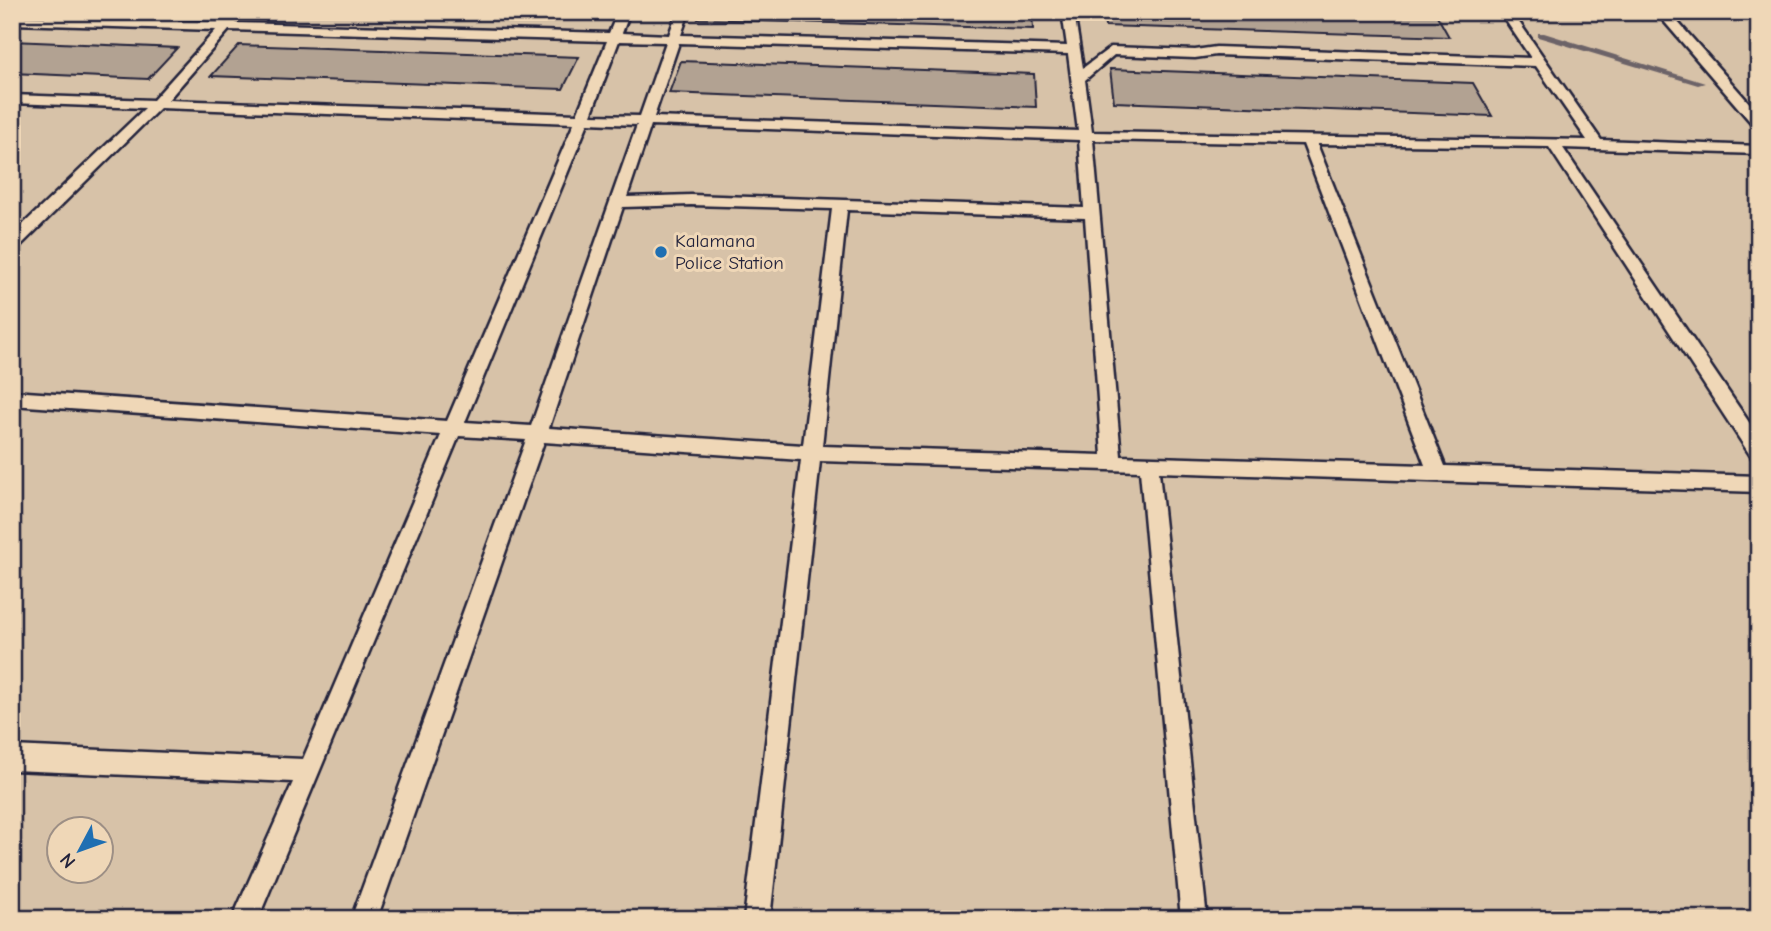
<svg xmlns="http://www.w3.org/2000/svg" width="1771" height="931" font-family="'Comic Neue',sans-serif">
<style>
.built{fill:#d7c2a8;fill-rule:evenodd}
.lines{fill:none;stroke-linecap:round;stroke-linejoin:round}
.stream{fill:#6c6368;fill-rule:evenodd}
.building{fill:#b2a292;stroke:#22223b;stroke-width:2}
.service-casing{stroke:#22223b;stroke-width:5}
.service{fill:#efd7b7;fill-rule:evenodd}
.poi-dot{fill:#1f6fb2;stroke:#efd7b7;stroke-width:2.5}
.labels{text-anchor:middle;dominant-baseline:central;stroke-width:6;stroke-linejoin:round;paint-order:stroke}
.poi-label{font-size:19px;fill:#22223b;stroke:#efd7b7;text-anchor:start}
</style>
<rect width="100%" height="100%" fill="#e7d0b2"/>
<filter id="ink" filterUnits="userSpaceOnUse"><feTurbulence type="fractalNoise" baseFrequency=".0143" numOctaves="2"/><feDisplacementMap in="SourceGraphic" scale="14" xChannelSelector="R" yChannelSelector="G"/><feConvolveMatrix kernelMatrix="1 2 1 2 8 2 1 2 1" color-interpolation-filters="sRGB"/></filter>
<g filter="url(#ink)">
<!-- built -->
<path class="built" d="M 12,12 L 1759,12 L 1759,919 L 12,919 ZM 60,830 L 102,830 L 102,872 L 60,872 Z"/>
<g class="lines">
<!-- stream -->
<path class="stream" d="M 1538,33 L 1544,33 L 1705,83 L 1698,85 L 1538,37 Z
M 1759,96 L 1759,102 L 1755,101 L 1755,97 Z"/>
</g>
<!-- building -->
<path class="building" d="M 700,12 L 1032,12 L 1033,29 L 698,19 Z
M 1103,12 L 1435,12 L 1449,37 L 1105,26 Z
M 12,41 L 177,48 L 148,79 L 12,73 Z
M 239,45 L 579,57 L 563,89 L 211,76 Z
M 681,61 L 1034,74 L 1036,107 L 669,93 Z
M 1110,69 L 1473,83 L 1492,116 L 1114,102 Z"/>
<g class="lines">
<!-- service casing -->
<g class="service-casing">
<path id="service" d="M 231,12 L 244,12 L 235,23 L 609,33 L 618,12 L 630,12 L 622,33 L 669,35 L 677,12 L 689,12 L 681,35 L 1067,46 L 1062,12 L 1074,12 L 1083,68 L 1111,47 L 1195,50 L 1216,47 L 1531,58 L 1500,12 L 1512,12 L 1601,140 L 1759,146 L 1759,154 L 1563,148 L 1759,437 L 1759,460 L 1752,458 L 1549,147 L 1317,144 L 1445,466 L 1759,476 L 1759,492 L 1159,472 L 1207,919 L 1181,919 L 1140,471 L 820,461 L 770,919 L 744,919 L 801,460 L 544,442 L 377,919 L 351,919 L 526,440 L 459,436 L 258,919 L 232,919 L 293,782 L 12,770 L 12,746 L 303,759 L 441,435 L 12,405 L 12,391 L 447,421 L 574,123 L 160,108 L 18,248 L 12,249 L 12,235 L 145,108 L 12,103 L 12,95 L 153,100 L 216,30 L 12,24 L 12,16 L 222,22 ZM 229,30 L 607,41 L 577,114 L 168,100 ZM 619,41 L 666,42 L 640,116 L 591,115 ZM 679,43 L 1068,54 L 1078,131 L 654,117 ZM 1114,55 L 1195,58 L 1216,55 L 1536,66 L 1587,140 L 1092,132 L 1085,80 ZM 588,123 L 637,125 L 531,426 L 465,422 ZM 651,125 L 1079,140 L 1084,208 L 691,195 L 627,197 ZM 1093,140 L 1303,144 L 1425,465 L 1121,456 ZM 691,205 L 832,209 L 803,445 L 549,428 L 623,207 ZM 847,210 L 1085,218 L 1102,455 L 822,446 Z
M 1656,12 L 1669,12 L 1759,114 L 1759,127 L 1754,126 Z"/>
</g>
<!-- service -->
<use href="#service" class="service"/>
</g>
</g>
<!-- markers -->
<circle class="poi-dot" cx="661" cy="252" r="7"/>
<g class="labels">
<!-- poi labels -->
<g class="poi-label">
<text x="675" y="241">Kalamana<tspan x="675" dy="22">Police Station</tspan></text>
</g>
</g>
<!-- margin -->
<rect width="1771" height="931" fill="none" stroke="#efd7b7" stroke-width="42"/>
<rect x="21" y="21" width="1729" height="889" fill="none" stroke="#22223b" stroke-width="2.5" filter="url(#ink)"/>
<!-- north arrow -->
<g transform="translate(80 850) rotate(229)"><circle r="33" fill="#efd7b7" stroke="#9d8f85" stroke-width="2"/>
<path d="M0-5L12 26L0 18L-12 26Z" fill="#1f6fb2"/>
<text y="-10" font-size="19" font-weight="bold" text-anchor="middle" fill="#22223b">N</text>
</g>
</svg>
